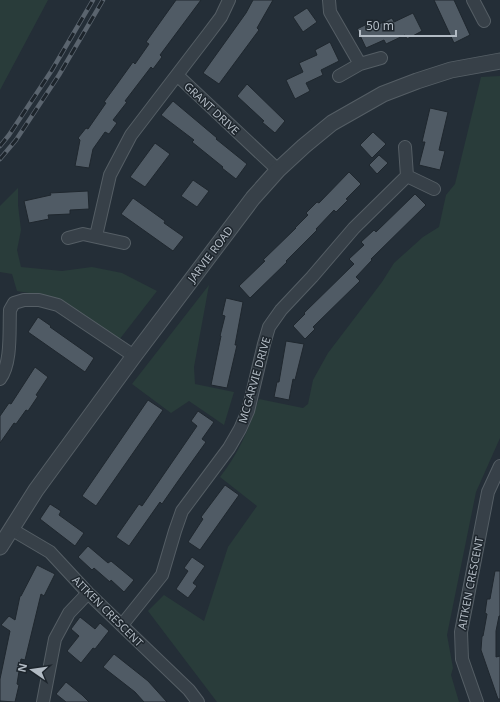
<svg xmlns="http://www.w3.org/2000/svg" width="500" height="702" font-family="'Noto Sans',sans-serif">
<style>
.green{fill:#293c3a}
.building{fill:#505b65;stroke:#1f272e}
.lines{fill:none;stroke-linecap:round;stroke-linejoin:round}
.minor-casing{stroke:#555e65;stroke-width:14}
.tertiary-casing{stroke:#555e65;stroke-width:17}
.minor{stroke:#374048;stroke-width:12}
.tertiary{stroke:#374048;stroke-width:15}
.rail-casing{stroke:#5a646e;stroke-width:4.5}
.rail{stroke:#1d252c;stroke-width:3;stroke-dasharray:9;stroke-linecap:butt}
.labels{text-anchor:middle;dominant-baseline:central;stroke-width:3;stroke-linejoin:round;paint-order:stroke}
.street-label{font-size:11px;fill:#b2bbc4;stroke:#1d252c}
</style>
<rect width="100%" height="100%" fill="#242e37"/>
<!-- green -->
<path class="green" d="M 0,0 L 48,0 L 0,90 Z
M 500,76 L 500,438 L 476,492 L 447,635 L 453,668 L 451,675 L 459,702 L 217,702 L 148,611 L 164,595 L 204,621 L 228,547 L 257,506 L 220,477 C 240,451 248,430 259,399 L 303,408 L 308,404 L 313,380 L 328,353 L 382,282 L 394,263 L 423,237 L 439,227 L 446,195 L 455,184 L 481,77 Z
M 18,188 L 18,205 L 21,230 L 17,250 L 21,267 L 62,271 L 92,267 L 122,273 L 157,291 L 119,340 L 65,302 L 41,295 L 17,291 L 12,274 L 0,272 L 0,206 Z
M 209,285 L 194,367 L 195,384 L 234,392 L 224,425 L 189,401 L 171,413 L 132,384 Z"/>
<!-- building -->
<path class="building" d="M 176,0 L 201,0 L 160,55 L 162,57 L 153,69 L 151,67 L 125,101 L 127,102 L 113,120 L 117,123 L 109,134 L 105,132 L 93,149 L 89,168 L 75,166 L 80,140 L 78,138 L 86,128 L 88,129 L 106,103 L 104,102 L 115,87 L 133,62 L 135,64 L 149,44 L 146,42 Z
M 253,0 L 273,0 L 257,28 L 259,30 L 219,84 L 203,73 L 246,13 Z
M 434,0 L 454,0 L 470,35 L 454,43 Z
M 307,8 L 317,22 L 303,32 L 293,17 Z
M 413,13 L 422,31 L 407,39 L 405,35 L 386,44 L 384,40 L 366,48 L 357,29 L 369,23 L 373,23 L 375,26 L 392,18 L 394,22 Z
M 330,42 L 339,61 L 321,70 L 323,75 L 306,83 L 310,91 L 295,99 L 286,80 L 303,72 L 299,63 L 317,55 L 315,50 Z
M 247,84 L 285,121 L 275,133 L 262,122 L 264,121 L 237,96 Z
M 173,101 L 217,138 L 216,139 L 247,164 L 236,179 L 222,168 L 223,167 L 192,142 L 194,140 L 161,115 Z
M 430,108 L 448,112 L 439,150 L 445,151 L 440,170 L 419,165 L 425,142 L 422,142 Z
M 373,132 L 386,144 L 372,158 L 360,145 Z
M 155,143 L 170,154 L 145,187 L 130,177 Z
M 379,155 L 388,163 L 377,174 L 369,165 Z
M 349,172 L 361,184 L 346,199 L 348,200 L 336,212 L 334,210 L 316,229 L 317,230 L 286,261 L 287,262 L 250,298 L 239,286 L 265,261 L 263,260 L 296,228 L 295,228 L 308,215 L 306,213 L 317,202 L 319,203 Z
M 193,180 L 209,191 L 197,207 L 181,196 Z
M 88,191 L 89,209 L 70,210 L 70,214 L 48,215 L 49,219 L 29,223 L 24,201 L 51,195 L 50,193 Z
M 415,194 L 426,205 L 371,259 L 372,260 L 356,277 L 360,281 L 313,327 L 315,329 L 305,339 L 293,326 L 305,314 L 304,313 L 354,264 L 349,259 L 364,245 L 361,242 L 374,230 L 376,232 Z
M 133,198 L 165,221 L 164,223 L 184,237 L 173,251 L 121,214 Z
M 226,298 L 243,302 L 235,345 L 237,345 L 227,388 L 211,385 L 221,336 L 220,336 L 225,316 L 222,315 Z
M 38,317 L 51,326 L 50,327 L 94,358 L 85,372 L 28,332 Z
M 286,341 L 304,344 L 295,380 L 293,379 L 289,400 L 274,397 L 277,382 L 279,382 Z
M 35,367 L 48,377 L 36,395 L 38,396 L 28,411 L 26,410 L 16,424 L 14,423 L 0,443 L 0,416 L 9,403 L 11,404 Z
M 148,400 L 163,410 L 96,506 L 82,496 Z
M 198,411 L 214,422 L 202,439 L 206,442 L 178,481 L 162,504 L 160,502 L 129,546 L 116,537 L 139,504 L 142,506 L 197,426 L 191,421 Z
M 225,485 L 239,495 L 200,550 L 188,542 L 203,519 L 201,517 Z
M 50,504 L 61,511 L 59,515 L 84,533 L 75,546 L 40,519 Z
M 88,546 L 108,563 L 111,561 L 134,580 L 124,592 L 111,580 L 110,582 L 94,568 L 92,570 L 78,557 Z
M 192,557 L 205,566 L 193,583 L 197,586 L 188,598 L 176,589 L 188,571 L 184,568 Z
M 37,565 L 55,574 L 44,596 L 41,594 L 25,660 L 21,659 L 17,684 L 19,685 L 15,702 L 0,701 L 0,679 L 10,631 L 1,625 L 9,616 L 15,620 L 20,596 L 21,596 Z
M 495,571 L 500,571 L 500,616 L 499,616 L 496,631 L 496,657 L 500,656 L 500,699 L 498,699 L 481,650 L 482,636 L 483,636 L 487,614 L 485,613 L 487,599 L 490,599 Z
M 80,617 L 95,629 L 100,623 L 109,631 L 95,649 L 93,648 L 81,663 L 67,651 L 79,636 L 71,629 Z
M 114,654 L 148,681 L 167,702 L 144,702 L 135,692 L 103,667 Z
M 66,682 L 82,695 L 89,702 L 66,702 L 56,694 Z"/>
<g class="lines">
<!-- minor casing -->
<g class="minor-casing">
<path id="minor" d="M 329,0 L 330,12 L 360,64
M 473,0 L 484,21
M 177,75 L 278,170
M 339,76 L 360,64 L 381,58
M 405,147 L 407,176 L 434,189
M 96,236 L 110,175 L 131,135 L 209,33 L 221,17 L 229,0
M 68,238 L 83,234 L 124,243
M 0,379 C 12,363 9,330 10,310 L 14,303 L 24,300 L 39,300 L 58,305 L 134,356
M 11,529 L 50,552 L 88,593 L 189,690 L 198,702
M 122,625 L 162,575 L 175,531 L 182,511 L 229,448 L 240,429 L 248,411 L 264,344 L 269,327 L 281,310 L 312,277 L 354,228 L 407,176
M 43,702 L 55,639 L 69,613 L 88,593
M 477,702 L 462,659 L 461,632 L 488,492 L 500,466"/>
</g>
<!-- tertiary casing -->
<g class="tertiary-casing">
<path id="tertiary" d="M 0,547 L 36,490 L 134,356 L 253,198 L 278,170 L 304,146 L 332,123 L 383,94 L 417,81 L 451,70 L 500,61"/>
</g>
<!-- minor -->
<use href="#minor" class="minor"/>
<!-- tertiary -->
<use href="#tertiary" class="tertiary"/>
<!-- rail casing -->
<g class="rail-casing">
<path id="rail" d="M 0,146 L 9,135 L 52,70 L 93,0
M 0,159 L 16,140 L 59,75 L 103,0"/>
</g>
<!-- rail -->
<use href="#rail" class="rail"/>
</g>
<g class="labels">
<!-- street labels -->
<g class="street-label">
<text transform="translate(212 108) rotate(43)">GRANT DRIVE</text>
<text transform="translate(210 254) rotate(-53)">JARVIE ROAD</text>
<text transform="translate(254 380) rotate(-74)">MCGARVIE DRIVE</text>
<text transform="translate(470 583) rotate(-79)">AITKEN CRESCENT</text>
<text transform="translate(108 611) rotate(45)">AITKEN CRESCENT</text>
</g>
</g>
<!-- north arrow -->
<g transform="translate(32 670) rotate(283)" stroke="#1d252c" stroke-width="3" paint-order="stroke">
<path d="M0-3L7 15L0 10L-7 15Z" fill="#b2bbc4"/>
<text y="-6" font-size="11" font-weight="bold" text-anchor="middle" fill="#b2bbc4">N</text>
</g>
<!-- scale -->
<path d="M360 30v6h96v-6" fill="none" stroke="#b2bbc4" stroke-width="2"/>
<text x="366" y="30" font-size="12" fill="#b2bbc4" stroke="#1d252c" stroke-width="3" paint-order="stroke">50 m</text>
</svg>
